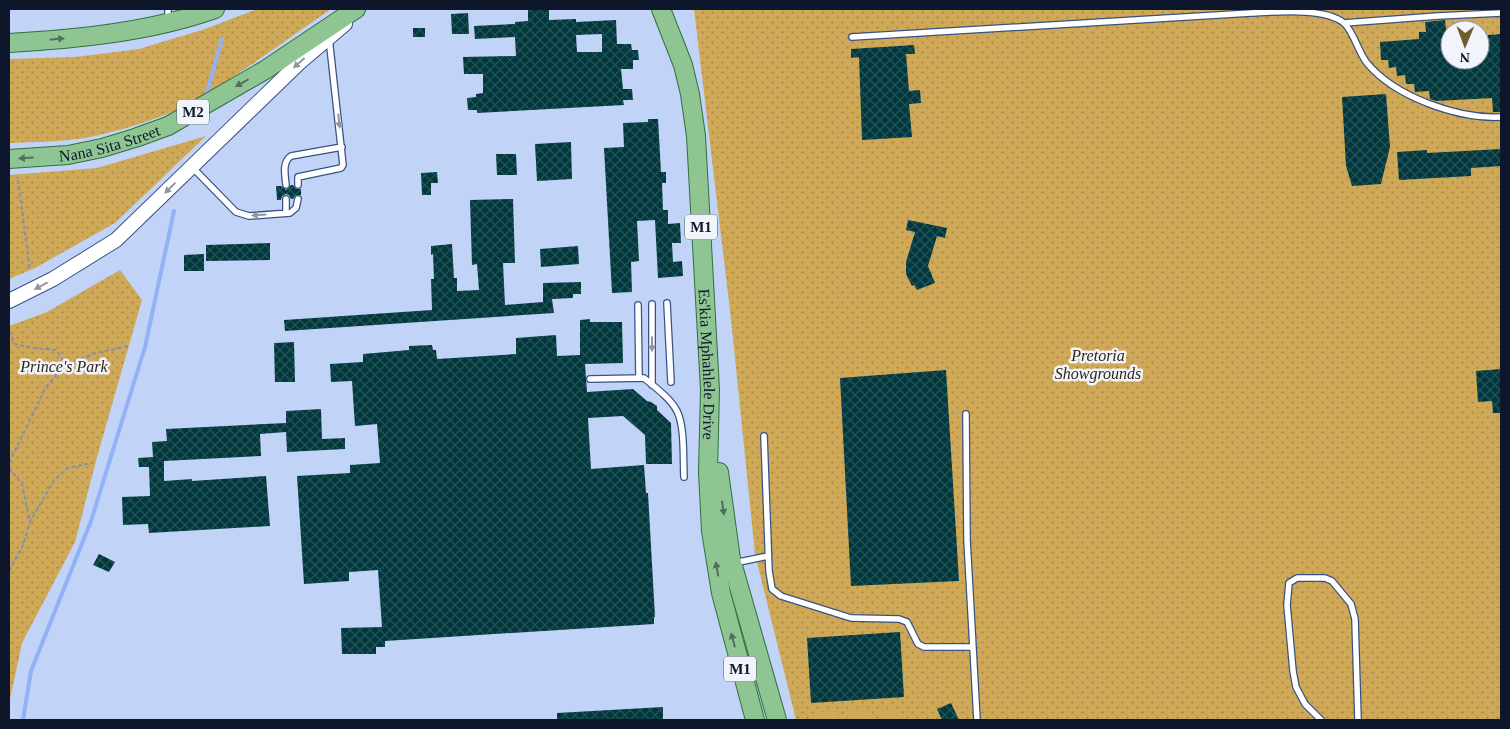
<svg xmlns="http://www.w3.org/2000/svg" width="1510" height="729" font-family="'Times New Roman',serif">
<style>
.park{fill:url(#park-dots);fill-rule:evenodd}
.pitch{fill:#cfa958}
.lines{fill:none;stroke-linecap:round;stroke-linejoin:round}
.stream{stroke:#91b2f5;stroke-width:4}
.building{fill:url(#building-cross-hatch);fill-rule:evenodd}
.service-casing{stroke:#3a5184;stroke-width:8}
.tertiary-casing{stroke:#3a5184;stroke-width:16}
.primary-casing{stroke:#316f3e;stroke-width:20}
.path{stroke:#8291af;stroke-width:2;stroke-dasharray:4 2.5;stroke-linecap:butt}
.service{stroke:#fff;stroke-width:5.5}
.tertiary{stroke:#fff;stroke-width:14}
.primary{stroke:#8fc592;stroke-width:18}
.oneway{fill:#4e6e5e}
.oneway2{fill:#9296a0}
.labels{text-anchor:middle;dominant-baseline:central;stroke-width:5;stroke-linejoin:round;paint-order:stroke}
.shield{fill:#f1f4fa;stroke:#515969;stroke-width:1}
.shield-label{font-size:15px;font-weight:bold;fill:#0d162b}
.street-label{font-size:16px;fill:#0d162b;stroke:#f1f4fa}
.park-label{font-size:16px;font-style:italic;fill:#302816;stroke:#f1f4fa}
</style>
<defs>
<pattern id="park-dots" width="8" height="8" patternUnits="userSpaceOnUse" patternTransform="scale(1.25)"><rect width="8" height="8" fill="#cfa958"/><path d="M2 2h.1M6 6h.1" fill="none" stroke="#a68949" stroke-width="1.8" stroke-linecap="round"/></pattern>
<pattern id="building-cross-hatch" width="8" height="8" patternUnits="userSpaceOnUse" patternTransform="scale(1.25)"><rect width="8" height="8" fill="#00383d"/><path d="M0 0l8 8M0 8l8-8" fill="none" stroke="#245257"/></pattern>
</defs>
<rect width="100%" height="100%" fill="#c1d3f7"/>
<!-- park -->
<path class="park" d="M 257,9 L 331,9 C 286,40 241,74 192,102 C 164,118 117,132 85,138 C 60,142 34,142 9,143 L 9,59 L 75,57 L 139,49 L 205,29 Z
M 694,9 L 1501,9 L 1501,720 L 796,720 L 755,554 L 731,319 ZM 1450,30 L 1480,30 L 1480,60 L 1450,60 Z
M 206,136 L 115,223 L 35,268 L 9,279 L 9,175 L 97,168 Z
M 120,270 L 142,300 L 97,457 L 75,542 L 22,643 L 9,704 L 9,326 L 47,312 Z"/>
<!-- pitch -->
<path class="pitch" d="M 901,709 L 902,720 L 879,720 L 879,710 Z
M 870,710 L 870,720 L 848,720 L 847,711 Z
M 837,711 L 838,720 L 815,720 L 815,712 Z"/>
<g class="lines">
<!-- stream -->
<path class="stream" d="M 207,92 L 222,39
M 23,720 L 31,671 L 91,521 L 145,347 L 174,211"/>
</g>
<!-- building -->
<path class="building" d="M 549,9 L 549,20 L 576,19 L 576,22 L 616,20 L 617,44 L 631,44 L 632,50 L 638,50 L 639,60 L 633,60 L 633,69 L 621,69 L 623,89 L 632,89 L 633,100 L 623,100 L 624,105 L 477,113 L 477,110 L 468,110 L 467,98 L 476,97 L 476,94 L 483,93 L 483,74 L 464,74 L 463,57 L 516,56 L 515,37 L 475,39 L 474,26 L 515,24 L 515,22 L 528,21 L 528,10 ZM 602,34 L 602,52 L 577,52 L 576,35 Z
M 468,13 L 469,34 L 452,34 L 451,14 Z
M 1445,20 L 1446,30 L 1450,30 L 1450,60 L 1480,60 L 1480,44 L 1488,44 L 1488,35 L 1501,34 L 1501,112 L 1493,112 L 1492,98 L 1436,101 L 1430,99 L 1429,91 L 1415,92 L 1414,84 L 1406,84 L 1405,75 L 1397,76 L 1396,67 L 1389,68 L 1388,60 L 1381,60 L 1380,42 L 1419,39 L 1419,32 L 1426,32 L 1425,22 Z
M 413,28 L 425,28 L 425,37 L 413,37 Z
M 914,45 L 915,54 L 906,54 L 909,91 L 920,90 L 921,103 L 909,104 L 912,137 L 862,140 L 859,57 L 851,58 L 851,49 Z
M 1386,94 L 1390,147 L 1381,184 L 1352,186 L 1346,166 L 1342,97 Z
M 648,119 L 658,119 L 661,172 L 666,172 L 666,183 L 662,183 L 663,210 L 668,210 L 668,224 L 680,223 L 681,243 L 672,243 L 673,262 L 682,261 L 683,276 L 658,278 L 655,220 L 637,221 L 639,261 L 631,262 L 632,292 L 612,293 L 604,148 L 624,147 L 623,123 L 648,122 Z
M 571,142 L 572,179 L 537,181 L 535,144 Z
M 1501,149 L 1501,166 L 1471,168 L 1471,176 L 1399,180 L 1397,152 L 1427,150 L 1427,153 Z
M 496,154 L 516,154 L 517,175 L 497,175 Z
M 437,172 L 438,183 L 431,183 L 431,195 L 422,195 L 421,173 Z
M 291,185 L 293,185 L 296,189 L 301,189 L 301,195 L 296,195 L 293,199 L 291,199 L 289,195 L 286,194 L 282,196 L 281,200 L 277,200 L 276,186 L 281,186 L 286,190 L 289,188 Z
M 513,199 L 515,263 L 503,263 L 505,305 L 543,302 L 543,283 L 581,282 L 581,294 L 573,294 L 573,298 L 552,299 L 554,313 L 285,331 L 284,320 L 432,310 L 431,279 L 434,279 L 433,254 L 431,255 L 431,246 L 452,244 L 454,278 L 457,278 L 457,291 L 479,290 L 477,264 L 472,265 L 470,200 Z
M 908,220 L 947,228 L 945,238 L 937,236 L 928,266 L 935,283 L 917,290 L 914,285 L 912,286 L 906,274 L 906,262 L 915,232 L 906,230 Z
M 270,243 L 270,260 L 206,261 L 206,245 Z
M 578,246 L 579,264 L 541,267 L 540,249 Z
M 204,254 L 204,271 L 184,271 L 184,255 Z
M 590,319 L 590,322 L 622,322 L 623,363 L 585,364 L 587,392 L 633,389 L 647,401 L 651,402 L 657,406 L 657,410 L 671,423 L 672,464 L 646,464 L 645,435 L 623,416 L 588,418 L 591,469 L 644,465 L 646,493 L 648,493 L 655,617 L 654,617 L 654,624 L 385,641 L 385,647 L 376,647 L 376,654 L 342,654 L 341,628 L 382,627 L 378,570 L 349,572 L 349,581 L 304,584 L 297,476 L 350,473 L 350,465 L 380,463 L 377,424 L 355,426 L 352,381 L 331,382 L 330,364 L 363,362 L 363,354 L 409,350 L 409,346 L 432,345 L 433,350 L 436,350 L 437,359 L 516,354 L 516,338 L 556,335 L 557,356 L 580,355 L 580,320 Z
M 294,342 L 295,382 L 275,382 L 274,343 Z
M 1501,369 L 1501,413 L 1493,413 L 1492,401 L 1478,402 L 1476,371 Z
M 946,370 L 959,581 L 851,586 L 840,378 Z
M 321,409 L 322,439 L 345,438 L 345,449 L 287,452 L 286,432 L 260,434 L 261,456 L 164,461 L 164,481 L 192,479 L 192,481 L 266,476 L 270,526 L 149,533 L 148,524 L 123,525 L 122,497 L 150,496 L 149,467 L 139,467 L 138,458 L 153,457 L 152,442 L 167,441 L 166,429 L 286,423 L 286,411 Z
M 99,554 L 115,562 L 109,572 L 93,565 Z
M 900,632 L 904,697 L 811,703 L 807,638 Z
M 951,703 L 959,720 L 942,720 L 937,709 Z
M 663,707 L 663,720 L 557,720 L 557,713 Z"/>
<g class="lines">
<!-- service casing -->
<g class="service-casing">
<path id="service" d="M 168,9 L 168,19
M 1344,23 L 1438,16 L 1501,13
M 852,37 L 1251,13 C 1274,12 1325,7 1344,23 C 1354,32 1358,52 1367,63 C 1395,97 1458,119 1501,117
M 192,167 L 236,212 L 249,216 L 290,213 L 296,208 L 298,199
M 286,185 C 285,175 282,162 291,156 L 342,147
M 298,185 L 298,177 L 341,168 L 343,165 L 329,38
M 286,213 L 286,199
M 667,303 L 671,382
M 652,304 L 652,385
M 638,305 L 639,377
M 590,379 L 644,378 C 655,387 670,398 677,411 C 685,427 683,459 684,477
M 966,414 L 967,540 L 977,720
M 764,436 L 769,571 L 772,589 L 781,596 L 851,618 L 899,619 L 907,622 L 918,644 L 924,647 L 972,647
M 734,563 L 768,556
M 1321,720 L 1305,704 L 1296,687 L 1293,671 L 1287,605 L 1289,583 L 1297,578 L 1325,578 L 1332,581 L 1351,604 L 1355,619 L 1358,720"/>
</g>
<!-- tertiary casing -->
<g class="tertiary-casing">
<path id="tertiary" d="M 9,301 L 53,279 L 116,240 L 299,63 L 345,24"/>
</g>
<!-- primary casing -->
<g class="primary-casing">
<g id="primary">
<path id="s1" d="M 661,9 L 683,65 L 690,94 L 696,136 L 710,390 L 708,472 L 711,531 L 721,593 L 755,720"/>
<path d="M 9,43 C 77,39 150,32 215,9"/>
<path id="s2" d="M 9,159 L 68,155 L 102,148 L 135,138 L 168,126 L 265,70 L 356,9"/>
<path d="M 719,472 L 731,559 L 777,720"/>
</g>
</g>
<!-- path -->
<path class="path" d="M 18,180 L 30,270
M 9,331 L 15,344 L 33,348 L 56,350 L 66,364
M 9,463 L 46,387 L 66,364 L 96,353 L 129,346
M 9,468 L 22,484 L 30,522 L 54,480 L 68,468 L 92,463
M 9,571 L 23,545 L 30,522"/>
<!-- service -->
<use href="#service" class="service"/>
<!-- tertiary -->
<use href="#tertiary" class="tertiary"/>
<!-- primary -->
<use href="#primary" class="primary"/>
</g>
<!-- one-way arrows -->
<defs><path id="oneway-solid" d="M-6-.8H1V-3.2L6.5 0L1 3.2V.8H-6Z" transform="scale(1.25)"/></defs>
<g class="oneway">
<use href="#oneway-solid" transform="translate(57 39) rotate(-6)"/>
<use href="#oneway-solid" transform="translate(242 83) rotate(150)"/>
<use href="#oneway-solid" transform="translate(26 158) rotate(176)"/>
<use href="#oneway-solid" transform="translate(723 508) rotate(81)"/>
<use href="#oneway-solid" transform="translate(717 569) rotate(-100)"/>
<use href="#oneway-solid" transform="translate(733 640) rotate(-105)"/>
</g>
<g class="oneway2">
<use href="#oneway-solid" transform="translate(299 63) rotate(138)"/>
<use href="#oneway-solid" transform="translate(339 121) rotate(84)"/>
<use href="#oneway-solid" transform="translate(170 188) rotate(136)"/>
<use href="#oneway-solid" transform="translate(259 215) rotate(176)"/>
<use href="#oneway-solid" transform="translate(41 286) rotate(152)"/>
<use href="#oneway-solid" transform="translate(652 344) rotate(90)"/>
</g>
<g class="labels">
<!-- shield labels -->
<g class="shield">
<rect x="177" y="99.5" width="32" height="25" rx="4"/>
<rect x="685" y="214.5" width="32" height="25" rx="4"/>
<rect x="724" y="656.5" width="32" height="25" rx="4"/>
</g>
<g class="shield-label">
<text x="193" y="112">M2</text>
<text x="701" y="227">M1</text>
<text x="740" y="669">M1</text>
</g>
<!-- street labels -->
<g class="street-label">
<text stroke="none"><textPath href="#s2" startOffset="102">Nana Sita Street</textPath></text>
<text stroke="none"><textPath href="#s1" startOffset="361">Es'kia Mphahlele Drive</textPath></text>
</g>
<!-- park labels -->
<g class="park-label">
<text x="1098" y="355">Pretoria<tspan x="1098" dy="18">Showgrounds</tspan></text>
<text x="64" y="366">Prince's Park</text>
</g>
</g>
<!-- border -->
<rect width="1510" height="729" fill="none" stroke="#0d162b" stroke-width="20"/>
<!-- north arrow -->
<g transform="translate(1465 45) rotate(181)"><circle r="24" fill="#f1f4fa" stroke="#969ba7"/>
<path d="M0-4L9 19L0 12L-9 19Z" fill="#735c2c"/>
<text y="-8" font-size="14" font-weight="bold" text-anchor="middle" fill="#0d162b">N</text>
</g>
</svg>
